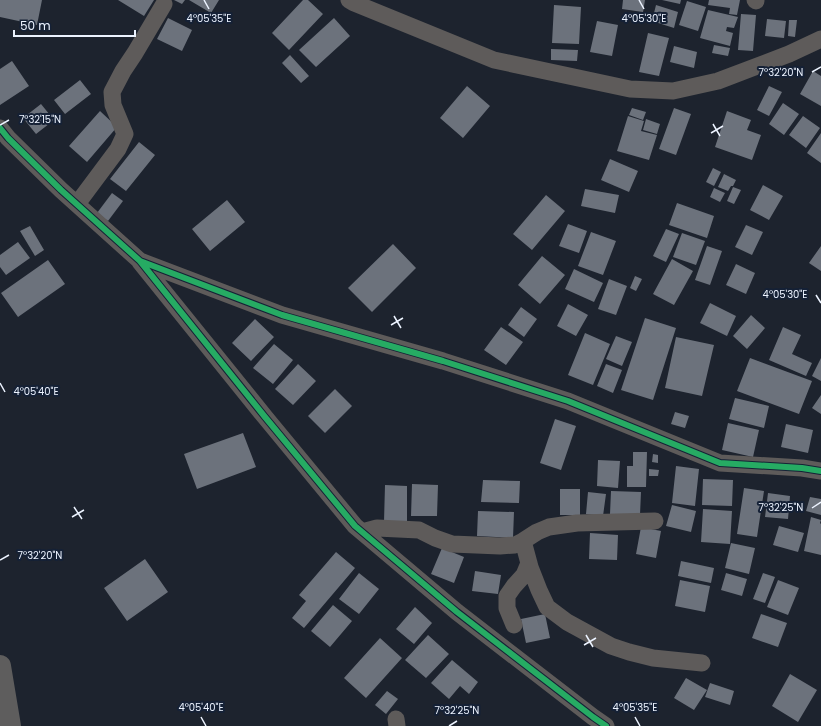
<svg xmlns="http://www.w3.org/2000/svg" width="821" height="726" font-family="Poppins,sans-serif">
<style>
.building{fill:#6c727c}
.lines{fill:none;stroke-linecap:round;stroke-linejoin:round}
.minor{stroke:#5e5b5a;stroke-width:17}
.primary{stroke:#5e5d5d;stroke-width:22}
.cycleway-casing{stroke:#152136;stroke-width:8}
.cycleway{stroke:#26ab63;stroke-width:6}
.ticks{fill:none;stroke:#ecf3ff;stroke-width:1.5}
.ticks-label{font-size:10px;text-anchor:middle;fill:#ecf3ff;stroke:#152136;stroke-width:4;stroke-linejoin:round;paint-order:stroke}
</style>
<rect width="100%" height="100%" fill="#1d232e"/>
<!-- building -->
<path class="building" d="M 0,0 L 42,0 L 37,25 L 0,17 Z
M 118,0 L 154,0 L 144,16 Z
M 174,0 L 185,0 L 182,4 Z
M 189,0 L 219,0 L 211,13 Z
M 303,0 L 308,0 L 323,14 L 289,50 L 272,33 Z
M 623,0 L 645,0 L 643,12 L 622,9 Z
M 662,0 L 681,0 L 680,4 Z
M 709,0 L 740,0 L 737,15 L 729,14 L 730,8 L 708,5 Z
M 687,1 L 706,7 L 698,31 L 679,25 Z
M 554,5 L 581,7 L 579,44 L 552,43 Z
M 656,5 L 678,12 L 674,28 L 652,21 Z
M 708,10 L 738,17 L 734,28 L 727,27 L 726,31 L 733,33 L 730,46 L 700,38 Z
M 741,14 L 756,15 L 753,51 L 738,50 Z
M 168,18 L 192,30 L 182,51 L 157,39 Z
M 334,18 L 350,36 L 316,67 L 299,50 Z
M 767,19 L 786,21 L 784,38 L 765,36 Z
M 789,20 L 797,20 L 795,37 L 788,36 Z
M 597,21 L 618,25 L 612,56 L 590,52 Z
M 648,33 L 669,38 L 659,76 L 639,72 Z
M 714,45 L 730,48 L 728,56 L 712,53 Z
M 674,46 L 697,52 L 694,68 L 670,62 Z
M 551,49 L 578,50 L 577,61 L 551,60 Z
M 290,55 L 309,76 L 301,83 L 282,63 Z
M 12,61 L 29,86 L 0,105 L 0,69 Z
M 813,71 L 821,76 L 821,106 L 800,94 Z
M 80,80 L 91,94 L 65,114 L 54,100 Z
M 467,86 L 490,106 L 463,138 L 440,118 Z
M 769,86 L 782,92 L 769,116 L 757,110 Z
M 783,103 L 799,114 L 784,135 L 769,124 Z
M 41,104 L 54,120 L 36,134 L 23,118 Z
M 632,108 L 646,112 L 643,120 L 629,115 Z
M 674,108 L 691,114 L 676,155 L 659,149 Z
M 100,111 L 117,127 L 87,162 L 69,146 Z
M 727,111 L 751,120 L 747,130 L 761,135 L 752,160 L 715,147 Z
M 628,116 L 644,121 L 641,131 L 657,135 L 649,160 L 617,151 Z
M 803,116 L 820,128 L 806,148 L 789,135 Z
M 646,119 L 660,124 L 657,134 L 643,130 Z
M 821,133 L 821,163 L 807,153 Z
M 139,142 L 155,155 L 126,191 L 110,179 Z
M 610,159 L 638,171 L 629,192 L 601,180 Z
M 713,168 L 721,172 L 714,186 L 706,182 Z
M 724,174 L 736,180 L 733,186 L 731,186 L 728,191 L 718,187 Z
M 763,185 L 783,196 L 769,220 L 750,210 Z
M 733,187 L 741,190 L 734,204 L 727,201 Z
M 714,188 L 725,193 L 720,202 L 710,197 Z
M 585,189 L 619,195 L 615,213 L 581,206 Z
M 112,193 L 123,201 L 108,221 L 97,213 Z
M 546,195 L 565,211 L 532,250 L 513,234 Z
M 227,200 L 245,222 L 210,251 L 192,229 Z
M 677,203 L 714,216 L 707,238 L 669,225 Z
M 568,224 L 587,231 L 579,253 L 559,246 Z
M 746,225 L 763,232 L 752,255 L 735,247 Z
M 30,226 L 44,250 L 35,256 L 20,231 Z
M 666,229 L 679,234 L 666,262 L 653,256 Z
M 591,232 L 616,241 L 603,275 L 578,266 Z
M 682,233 L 705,241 L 696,265 L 673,257 Z
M 18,242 L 30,258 L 6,275 L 0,267 L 0,255 Z
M 393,244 L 416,268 L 372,312 L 348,288 Z
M 707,246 L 722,251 L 710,285 L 695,280 Z
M 821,246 L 821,271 L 809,263 Z
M 542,256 L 565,275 L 540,304 L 518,285 Z
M 672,259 L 693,271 L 674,305 L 653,294 Z
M 48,260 L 65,284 L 18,317 L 1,293 Z
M 736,264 L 755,273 L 746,294 L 726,285 Z
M 574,269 L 603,283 L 594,302 L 565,289 Z
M 635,276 L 642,279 L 636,291 L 630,288 Z
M 609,279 L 627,286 L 616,315 L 598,309 Z
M 710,303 L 736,316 L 727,336 L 700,323 Z
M 568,304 L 588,315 L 576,336 L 557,326 Z
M 521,307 L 537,319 L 524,337 L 508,325 Z
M 751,315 L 765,328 L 747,349 L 733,336 Z
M 645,318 L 676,328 L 653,400 L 621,390 Z
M 255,319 L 274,337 L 251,361 L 232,343 Z
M 501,327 L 523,342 L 506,365 L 484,350 Z
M 783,327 L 801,335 L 792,354 L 812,363 L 806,376 L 769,360 Z
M 585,333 L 610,344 L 593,385 L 568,375 Z
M 616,336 L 632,342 L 622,366 L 606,359 Z
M 676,337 L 714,345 L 702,396 L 665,388 Z
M 274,344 L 293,360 L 273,384 L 253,368 Z
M 750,358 L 812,381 L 799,414 L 737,391 Z
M 821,358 L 821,381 L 812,376 Z
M 298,364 L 316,381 L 293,405 L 275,389 Z
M 606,364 L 622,370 L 613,393 L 597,386 Z
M 335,389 L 352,406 L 325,433 L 308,416 Z
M 821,395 L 821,414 L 812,408 Z
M 735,398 L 769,406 L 764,428 L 729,419 Z
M 675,412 L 689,416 L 685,428 L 671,424 Z
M 555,419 L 576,426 L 561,470 L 540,463 Z
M 728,423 L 759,430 L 753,457 L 722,450 Z
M 786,424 L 813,430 L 808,453 L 781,447 Z
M 243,433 L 256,467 L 197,489 L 184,454 Z
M 633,452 L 647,452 L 646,487 L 627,487 L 627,466 L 633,466 Z
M 653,454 L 658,455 L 658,463 L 652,462 Z
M 598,460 L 620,461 L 618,488 L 597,486 Z
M 676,466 L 699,469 L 695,506 L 672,503 Z
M 649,469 L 659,470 L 658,476 L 649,476 Z
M 703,479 L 733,480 L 732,506 L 702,505 Z
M 483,480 L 520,481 L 519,503 L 481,502 Z
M 412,484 L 438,485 L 437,516 L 411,516 Z
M 385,485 L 407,486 L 407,522 L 384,522 Z
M 744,488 L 764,491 L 757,537 L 737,534 Z
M 560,489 L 580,489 L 580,515 L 560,515 Z
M 611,491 L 641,492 L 640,515 L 610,514 Z
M 588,492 L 606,494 L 603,516 L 586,514 Z
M 768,493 L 790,496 L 788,519 L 765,517 Z
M 810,497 L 821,499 L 821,515 L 806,511 Z
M 672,505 L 696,511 L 691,532 L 666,526 Z
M 703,509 L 732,511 L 730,544 L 701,542 Z
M 478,511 L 514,512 L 513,538 L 477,536 Z
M 811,517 L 821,520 L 820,523 L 821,524 L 821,555 L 804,551 Z
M 779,526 L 804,533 L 798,552 L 773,545 Z
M 641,527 L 661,531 L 656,558 L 636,554 Z
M 590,533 L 618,535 L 617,560 L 589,559 Z
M 731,543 L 755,548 L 749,574 L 725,568 Z
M 442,548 L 464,557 L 454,583 L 431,574 Z
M 336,552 L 355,568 L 304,628 L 292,618 L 306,601 L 299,595 Z
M 145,559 L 168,592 L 127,621 L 104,588 Z
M 681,561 L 714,568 L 711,583 L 678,576 Z
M 475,571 L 501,575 L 498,594 L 472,591 Z
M 359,573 L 379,589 L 359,614 L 339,599 Z
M 726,573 L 747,579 L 742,596 L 721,590 Z
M 763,573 L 775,577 L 765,603 L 753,599 Z
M 680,580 L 710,586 L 705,612 L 675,606 Z
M 778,580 L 799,588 L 788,615 L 767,607 Z
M 333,605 L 352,621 L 330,647 L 311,631 Z
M 415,607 L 432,623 L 414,644 L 396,629 Z
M 545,614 L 550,638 L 526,643 L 521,619 Z
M 761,614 L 787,623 L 778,647 L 752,638 Z
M 428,635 L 449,654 L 426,678 L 405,660 Z
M 380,638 L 402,658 L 366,698 L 344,678 Z
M 452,660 L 478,682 L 469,694 L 460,686 L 449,699 L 431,683 Z
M 790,674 L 817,690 L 798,722 L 772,706 Z
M 686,678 L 707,690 L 694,710 L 674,698 Z
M 710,683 L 734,691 L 730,705 L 705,697 Z
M 387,691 L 398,699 L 386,714 L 375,705 Z"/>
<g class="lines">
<!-- minor -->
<path class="minor" d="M 349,0 L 354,3 L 494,60 L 630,89 L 673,91 L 718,81 L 789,54 L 821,39
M 755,0 L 756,1
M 0,128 L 8,138 L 61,190 L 140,261 L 282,315 L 443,361 L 568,401 L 720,463 L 802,468 L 821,471
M 77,204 L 118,149 L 125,134 L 113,105 L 112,92 L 123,71 L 135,53 L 164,4
M 140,262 L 265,417 L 355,526 L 457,612 L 593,717 L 606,726
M 362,532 L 377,528 L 419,530 L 435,538 L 452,544 L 500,546 L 515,545 L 523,541 L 537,532 L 549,527 L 577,523 L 655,521
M 523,541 L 530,567 L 539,590 L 547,607 L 567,622 L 611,646 L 629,652 L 653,658 L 702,663
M 514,625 L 507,608 L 507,596 L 514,586 L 524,575 L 529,563
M 396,719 L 397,726"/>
<!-- primary -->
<path class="primary" d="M 0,666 L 10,726"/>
<!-- cycleway casing -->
<g class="cycleway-casing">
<path id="cycleway" d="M 0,128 L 8,138 L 61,190 L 140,261 L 282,315 L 443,361 L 568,401 L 720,463 L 802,468 L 821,471
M 140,261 L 265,417 L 355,526 L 457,612 L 593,717 L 606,726"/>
</g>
<!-- cycleway -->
<use href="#cycleway" class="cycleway"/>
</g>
<!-- ticks -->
<path class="ticks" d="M 204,0 L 209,9M 639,0 L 644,9M 812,72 L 821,67M 713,124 L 720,136M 0,125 L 9,120M 711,133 L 723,126M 816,295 L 821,303M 394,316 L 401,328M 391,325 L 403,318M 0,383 L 5,392M 74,507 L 82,519M 812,508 L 821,502M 72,517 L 84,510M 0,560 L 9,555M 586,635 L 593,647M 584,645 L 596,638M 201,717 L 206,726M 635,717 L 640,726M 449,726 L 457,721"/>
<g class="ticks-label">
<text x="209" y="22">4°05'35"E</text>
<text x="644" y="22">4°05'30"E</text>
<text x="781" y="76">7°32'20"N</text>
<text x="40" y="123">7°32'15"N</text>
<text x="785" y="298">4°05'30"E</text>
<text x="36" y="395">4°05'40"E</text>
<text x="781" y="511">7°32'25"N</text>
<text x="40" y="559">7°32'20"N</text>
<text x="201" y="711">4°05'40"E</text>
<text x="635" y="711">4°05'35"E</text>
<text x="457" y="714">7°32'25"N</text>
</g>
<!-- scale -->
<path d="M14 30v6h121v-6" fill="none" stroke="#ecf3ff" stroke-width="2"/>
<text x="20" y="30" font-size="12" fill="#ecf3ff" stroke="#152136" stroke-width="3" paint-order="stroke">50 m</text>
</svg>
